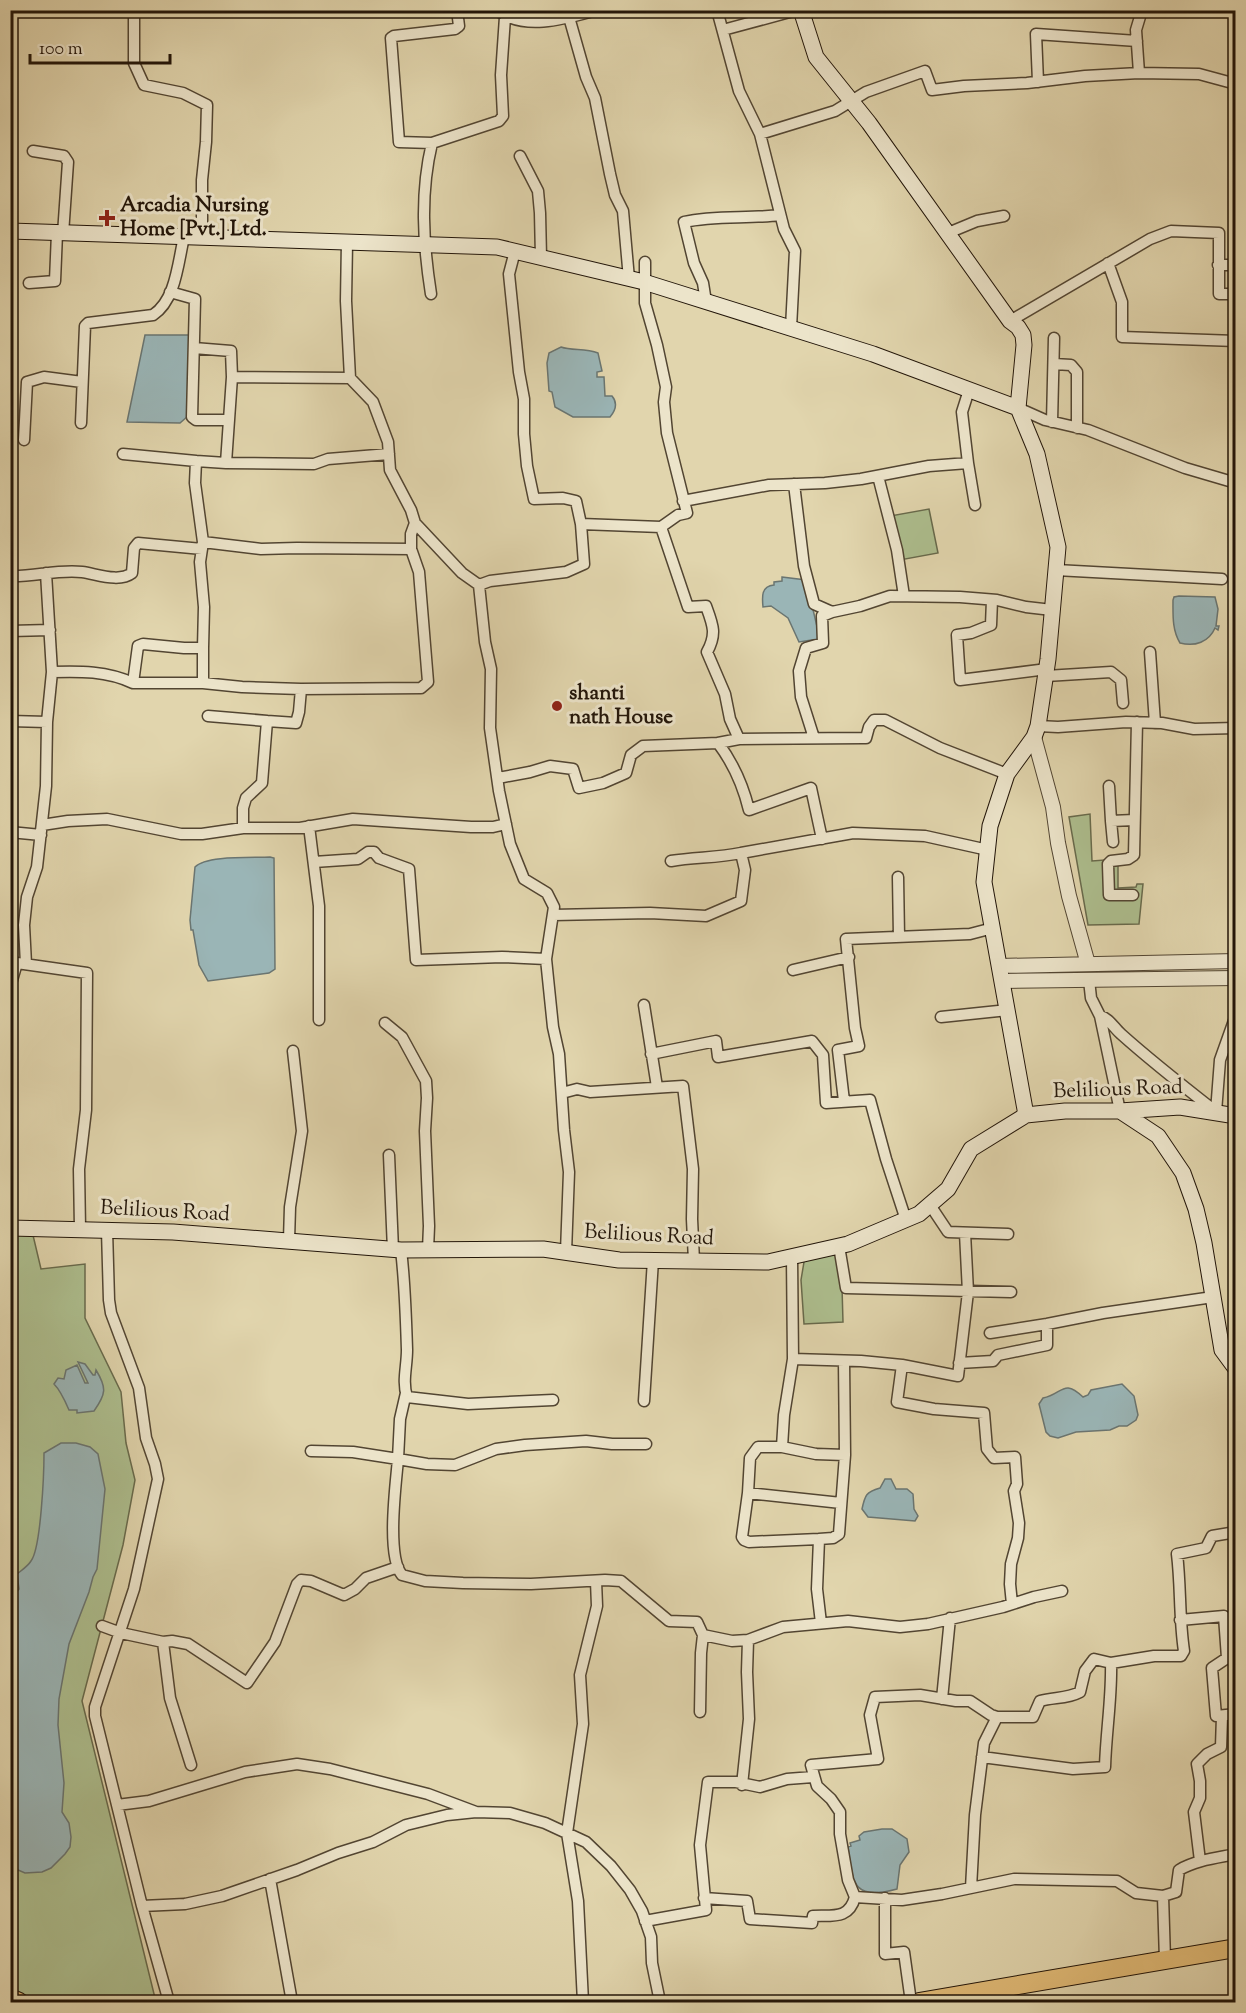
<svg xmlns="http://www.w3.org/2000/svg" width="1246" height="2013" font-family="'Sorts Mill Goudy',serif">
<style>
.green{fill:#adbe8e;stroke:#686a4c;stroke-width:1.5}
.water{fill:#9ab5b6;stroke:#6a7571;stroke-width:1.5}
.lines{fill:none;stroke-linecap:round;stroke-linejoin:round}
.minor-casing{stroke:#524532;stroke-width:13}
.tertiary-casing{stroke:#524532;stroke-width:16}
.secondary-casing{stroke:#221509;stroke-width:17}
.primary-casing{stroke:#221509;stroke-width:20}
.minor{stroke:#ece4ca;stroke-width:10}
.tertiary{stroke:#ece4ca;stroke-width:14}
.secondary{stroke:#ece4ca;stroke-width:15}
.primary{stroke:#e0ba76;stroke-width:18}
.poi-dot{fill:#8f2418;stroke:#ece4ca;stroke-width:2}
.labels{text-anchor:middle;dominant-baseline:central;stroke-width:6;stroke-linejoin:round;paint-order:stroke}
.poi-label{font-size:21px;font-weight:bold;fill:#221509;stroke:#ece4ca;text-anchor:start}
.street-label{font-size:21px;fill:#221509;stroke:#ece4ca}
</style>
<rect width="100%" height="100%" fill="#e1d5ad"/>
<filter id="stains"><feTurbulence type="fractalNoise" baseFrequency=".00333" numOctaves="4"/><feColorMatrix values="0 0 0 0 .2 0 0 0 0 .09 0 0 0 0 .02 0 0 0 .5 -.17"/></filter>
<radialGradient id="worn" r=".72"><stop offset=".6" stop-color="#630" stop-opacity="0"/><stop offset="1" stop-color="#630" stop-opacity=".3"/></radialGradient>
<!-- green -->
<path class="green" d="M 929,509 L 938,553 L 900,560 L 890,516 Z
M 1090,814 L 1092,861 L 1118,859 L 1118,888 L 1136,887 L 1137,884 L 1143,884 L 1139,924 L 1088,925 L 1069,817 Z
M 32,1231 L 41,1269 L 85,1264 L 85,1318 L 121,1392 L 126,1443 L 135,1480 L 123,1545 L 82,1701 L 156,2002 L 66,2002 L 11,1994 L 10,1232 Z
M 841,1252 L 843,1322 L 804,1324 L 801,1280 L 805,1256 Z"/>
<!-- water -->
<path class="water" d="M 145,335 L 192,335 L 188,416 L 180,423 L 127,422 Z
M 561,347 C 572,351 585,348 598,353 L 602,371 L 597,372 L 597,377 L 604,377 L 605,396 L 612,396 C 618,403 615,411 610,417 L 573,417 L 555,407 L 552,392 L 549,391 L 547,363 L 549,353 Z
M 782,577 L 806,580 L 819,635 L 818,639 L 799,642 L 788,618 L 771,606 L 763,607 C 762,597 761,586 774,585 L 774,582 L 782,581 Z
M 1179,596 L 1215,597 L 1218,609 L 1216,626 L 1219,626 L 1218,630 L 1215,628 C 1209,642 1195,647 1180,643 C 1172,630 1173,615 1173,600 L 1174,597 Z
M 270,857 L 274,858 L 275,969 L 269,973 L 208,981 L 199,965 L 193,930 L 191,930 L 190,920 L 195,867 C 206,855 253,858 270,857 Z
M 78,1362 L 85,1364 L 93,1375 L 95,1375 L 96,1370 C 107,1388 106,1394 94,1411 L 77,1413 L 77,1410 L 69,1410 C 66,1403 59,1389 54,1384 L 58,1378 L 64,1379 L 66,1370 L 77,1365 L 85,1383 L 88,1383 Z
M 1122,1384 L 1134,1396 L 1138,1415 L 1136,1420 L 1127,1426 L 1119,1426 L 1110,1430 L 1076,1432 L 1058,1438 L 1050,1436 L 1046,1432 L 1039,1404 L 1043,1398 C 1063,1394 1063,1378 1083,1397 L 1088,1395 L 1091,1390 Z
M 61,1443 L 76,1443 L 90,1447 L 98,1454 L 105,1489 L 97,1569 L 93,1577 L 89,1592 L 69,1644 L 59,1699 L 58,1725 L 64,1783 L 62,1812 L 69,1823 L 71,1837 L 70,1847 L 65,1854 L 51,1868 L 42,1872 L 25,1873 L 11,1867 L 11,1599 L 19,1589 L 17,1574 C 22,1570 28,1566 31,1561 C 41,1548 44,1473 44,1453 Z
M 885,1479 L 891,1479 L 896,1489 L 907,1489 L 913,1494 L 914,1509 L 918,1516 L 915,1521 L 868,1517 L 862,1509 C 865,1495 866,1492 880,1488 Z
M 882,1829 L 892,1829 L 907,1839 L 909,1852 L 900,1865 L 897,1889 C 853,1901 853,1884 848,1847 L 851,1846 L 850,1843 L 860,1840 L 859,1836 L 864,1832 Z"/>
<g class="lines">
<!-- minor casing -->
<g class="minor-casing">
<path id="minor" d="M 134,10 L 134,63 L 144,85 L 183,93 L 207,105 L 206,142 L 202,180 L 202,238
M 497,10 C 524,32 568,18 597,10
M 567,10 L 586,77 L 595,98 L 610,174 L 615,195 L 623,211 L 629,279
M 717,10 L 739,91 L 760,134 L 784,229 L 795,251 L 791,328
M 723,30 L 797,10
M 1139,73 L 1136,30 L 1142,10
M 1038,82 L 1036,34 L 1137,41
M 760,134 L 835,111 L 866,92 L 925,71 L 932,90 L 964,86 L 1027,83 L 1085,76 L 1139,73 L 1199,74 L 1236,84
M 432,143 L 399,142 L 391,38 L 394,36 L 455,29 L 459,26 L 457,10
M 33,151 L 64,156 L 68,162 L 63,234
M 520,156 L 538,191 L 540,213 L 541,257
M 948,233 L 977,221 L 1004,216
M 347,242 L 346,301 L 350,378
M 645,262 L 645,303 L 657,345 L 666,387 L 664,402 L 667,433 L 687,513 L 678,515 L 661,527 L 688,607 L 706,606 C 713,625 717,634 707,652 L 725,694 L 730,719 L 739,739 L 718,743 C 733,763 743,785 749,810 L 811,788 L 822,839
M 1108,263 L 1122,302 L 1122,337 L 1236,341
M 1218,265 L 1236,265
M 29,283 L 55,281 L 57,233
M 170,292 L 195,299 L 192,417 L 196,420 L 229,420
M 431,294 C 423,243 420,193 432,143 L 499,121 L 503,116 L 501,75 L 505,17
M 706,302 L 703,283 L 694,263 L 684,222 C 715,215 747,219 780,215
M 1010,321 L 1150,239 L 1171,231 L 1219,233 L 1219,294 L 1236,294
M 194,348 L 231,351 L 232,377
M 1054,364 L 1071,365 L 1077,372 L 1077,428
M 1018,408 L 1045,420 L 1088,430 L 1185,468 L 1236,483
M 1052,422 L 1054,338
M 81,423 L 85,326 L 88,323 L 153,315 C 176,300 178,262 184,237
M 24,440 L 27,382 L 44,377 L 82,382
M 123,454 L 196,461
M 226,463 L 314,464 L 328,459 L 389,454
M 968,463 L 975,505
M 878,476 L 897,550 L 904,596
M 794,484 L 804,566 L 814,604 L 832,612
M 683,501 L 769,485 L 825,483 L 861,479 L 929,466 L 968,463 L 962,412 L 969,390
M 581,524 L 661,527
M 203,542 L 195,483 L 196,461 L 226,463 L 232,377 L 350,378 L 373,402 L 388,442 L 390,470 L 411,510 L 415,523 L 462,573 L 479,585 L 485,642 L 491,669 L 490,728 L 499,791 L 510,844 L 524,879 L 547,893 L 554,907 L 546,959 L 553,1027 L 559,1054 L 564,1130 L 569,1172 L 566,1252
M 1056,570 L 1222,579
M 10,576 C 34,577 58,569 82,572 C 97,574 119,583 132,573 L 134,548 L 138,543 L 202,549
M 479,585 L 490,581 L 566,572 L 584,564 L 581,524 L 576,501 L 563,498 L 534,499 L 527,466 L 524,434 L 524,399 L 519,372 L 509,274 L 515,251
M 992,600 L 991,625 L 971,633 L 957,635 L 960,680 L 1047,669
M 10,631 L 50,630
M 203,648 L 204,607 L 200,562 L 203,542 L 261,549 L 297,548 L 411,549
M 1150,652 L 1155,723
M 52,672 C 80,671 107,671 133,683 L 138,646 L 143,644 L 184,648 L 203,648 L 203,683 L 242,687 L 301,689
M 1046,676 L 1111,672 L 1121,680 L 1123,703
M 133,683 L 203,683
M 208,716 L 267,721
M 10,721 L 47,722
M 1038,726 L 1058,727 L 1126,722 L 1162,723 L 1194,729 L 1236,728
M 814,738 L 801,697 L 799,671 L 806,648 L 823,643 L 822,616 L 832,612 L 860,606 L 890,596 L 960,597 L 997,600 L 1026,607 L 1052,610
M 739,739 L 863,738 L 866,738 L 869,727 L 874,720 L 885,720 L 940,748 L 1007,774
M 498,778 L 530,772 L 550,766 L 573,769 L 579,788 L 603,783 L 626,773 L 631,755 L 643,746 L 718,743
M 1109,786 L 1111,821
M 42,825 L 68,821 L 107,819 L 181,834 L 202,834 L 243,828 L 300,828 L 353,819 L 471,827 L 493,827 L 506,824
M 309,826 L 319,906 L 319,1020
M 243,828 L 243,808 L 246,798 L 262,783 L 267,721 L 296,723 L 299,712 L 301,689 L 421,688 L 428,682 L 419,572 L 411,549 L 411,534 L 415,523
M 10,832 L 41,835
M 1113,842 L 1111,821 L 1134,820
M 671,861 C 695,857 717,858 741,853
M 314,862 L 358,859 L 368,852 L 374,852 L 379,858 L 409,869 L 416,960 L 502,957 L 546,959
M 898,877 L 899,937
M 1133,895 L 1109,895 L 1108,864 L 1111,861 L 1128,859 L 1134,855 L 1137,722
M 553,915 L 650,913 L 706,916 L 741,901 L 745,870 L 741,853 L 853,833 L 925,836 L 988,850
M 10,962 L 87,973 L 86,1110 L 79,1169 L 80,1229
M 26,964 L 24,925 L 27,897 L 37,867 L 46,786 L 47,722 L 52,672 L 46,573
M 793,970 L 849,957
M 1089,980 L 1091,998 L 1100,1016 L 1120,1111
M 10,987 L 17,963
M 644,1005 L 657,1087
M 1100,1016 C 1109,1018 1114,1028 1121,1034 C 1151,1061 1183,1086 1215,1111
M 941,1017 L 1008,1010
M 385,1023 L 402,1037 L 426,1081 L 427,1098 L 425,1131 L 429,1226 L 428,1250
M 651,1054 L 716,1041 L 718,1057 L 812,1041 L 823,1055 L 826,1103 L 870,1100 L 886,1159 L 906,1220
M 562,1093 L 577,1089 L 590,1092 L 683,1086 L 693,1169 L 692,1219 L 694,1261
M 844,1101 L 838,1050 L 859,1046 L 855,1028 L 846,939 L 970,934 L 993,928
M 1216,1112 L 1220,1060 L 1236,1015
M 389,1155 L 393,1250
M 930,1205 L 948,1232 L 1008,1234
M 107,1230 L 109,1300 L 111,1313 L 139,1388 L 146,1438 L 155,1464 L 158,1479 L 134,1589 L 95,1707 L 95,1716 L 142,1906 L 169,2002
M 289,1240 L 290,1207 L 302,1131 L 293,1051
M 839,1246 L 846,1288 L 1011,1292
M 401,1250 C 405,1283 406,1317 407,1350 C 407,1367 402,1381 407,1397 L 468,1404 L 553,1400
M 792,1257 L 793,1359 L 861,1361 L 902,1365 L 897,1402 L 934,1409 L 984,1413 L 987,1449 L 994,1458 L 1015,1457 L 1017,1484 L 1014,1491 L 1019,1523 L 1018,1538 L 1011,1564 L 1010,1584 L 1012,1604
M 990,1333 L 1047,1324 L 1103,1313 L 1213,1297
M 1221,1346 L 1236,1344
M 959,1363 L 993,1361 L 998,1355 L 1047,1345 L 1047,1324
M 902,1365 L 958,1376 L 968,1292 L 965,1233
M 406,1393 L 400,1419 L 398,1459 L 427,1464 L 455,1465 L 496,1449 L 525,1445 L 586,1441 L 612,1444 L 646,1444
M 644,1401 L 653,1260
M 782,1447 L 784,1415 L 793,1359
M 311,1451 L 353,1452 L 398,1459 C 396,1483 386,1556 402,1575 L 425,1581 L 463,1583 L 531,1584 L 605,1580 L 621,1581 L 669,1621 L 697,1622 L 703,1635 L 732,1641 L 748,1640 L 783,1627 L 848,1621 L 900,1627 L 928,1624 L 1003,1607 L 1034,1597 L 1062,1591
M 748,1493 L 841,1503
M 1236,1532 L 1212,1536 L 1206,1548 L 1177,1554 C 1181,1586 1179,1618 1184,1651 L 1181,1656 L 1154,1656 L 1111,1663 L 1094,1659 L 1085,1671 L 1080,1692 C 1067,1699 1054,1697 1040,1701 L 1033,1717 L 997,1717 L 991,1715 L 970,1701 L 956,1701 L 920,1695 L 875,1697 L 870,1715 L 878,1759 L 811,1765 L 817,1786 L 831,1799 L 840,1812 L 840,1834 L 848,1880 L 855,1897 L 902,1900 L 942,1894 L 1014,1879 L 1117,1881 L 1136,1893 L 1163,1896 L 1176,1892 L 1179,1870 C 1196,1860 1216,1858 1236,1854
M 819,1539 L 833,1538 L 839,1534 L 845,1455
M 1180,1620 L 1224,1616 L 1227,1658 L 1212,1668 L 1216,1716 L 1236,1714
M 821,1623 L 817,1589 L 819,1539 L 749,1542 L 744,1540 L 742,1537 L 748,1493 L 750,1458 L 758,1447 L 782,1447 L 816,1454 L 845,1455 L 844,1361
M 102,1626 L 121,1633 L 163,1642 L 172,1641 L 188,1644 L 247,1683 L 275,1642 L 297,1584 L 301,1580 L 311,1581 L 344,1595 L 355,1589 L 366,1578 L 398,1567
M 163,1642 L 170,1698 L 191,1765
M 942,1699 L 950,1618
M 700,1712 L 701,1653 L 703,1635
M 982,1757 L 1073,1769 L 1105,1767 C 1106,1732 1112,1697 1111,1663
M 742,1785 L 749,1719 L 747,1672 L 748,1640
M 117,1805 L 149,1801 L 245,1772 L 297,1764 L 330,1769 L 428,1794 L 476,1812 L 447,1815 L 406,1825 L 373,1842 L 338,1853 L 297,1870 L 222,1896 L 185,1904 L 142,1906
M 476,1812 L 510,1813 L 545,1823 L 586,1842 L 611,1866 L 630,1890 L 642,1911 L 651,1937 L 652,1963 L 660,2002
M 1200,1861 L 1194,1812 L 1200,1798 L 1200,1781 L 1197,1764 L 1207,1754 L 1221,1747 L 1222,1716
M 270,1879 L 292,2002
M 971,1888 L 975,1815 L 984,1743 L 997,1717
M 1163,1896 L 1165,1960
M 704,1898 L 747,1901 L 750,1919 L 812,1923 L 813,1916 C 832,1915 849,1920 855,1897
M 885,1898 L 885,1954 L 904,1952 L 911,2002
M 645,1921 L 706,1910 L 700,1845 L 708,1782 L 736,1782 L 760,1787 L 787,1779 L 813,1777
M 583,2002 L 578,1901 L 567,1833 L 583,1724 L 580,1675 L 597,1606 L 596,1581"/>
</g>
<!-- tertiary casing -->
<g class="tertiary-casing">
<path id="tertiary" d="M 1034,737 L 1053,807 L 1058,843 L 1069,896 L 1088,964
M 999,966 L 1236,961
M 1002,981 L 1236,978"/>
</g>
<!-- secondary casing -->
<g class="secondary-casing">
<path id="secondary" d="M 801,10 L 816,57 L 869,123 L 1010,321 L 1018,327 L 1023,335 L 1024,345 L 1018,408 L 1037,454 L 1058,547 L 1048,659 L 1038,726 L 1034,737 L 1007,774 L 990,826 L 984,882 L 1026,1115
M 10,231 L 497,247 L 644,282 L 873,354 L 1018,408
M 1120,1111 L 1158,1136 L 1183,1173 L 1196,1209 L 1204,1243 L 1222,1350 L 1236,1369
M 10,1228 L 173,1232 L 401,1250 L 543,1249 L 619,1260 L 768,1262 L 848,1244 L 919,1214 L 948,1189 L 971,1149 L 1026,1115 L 1065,1111 L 1120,1111 L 1180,1107 L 1236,1116"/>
</g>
<!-- primary casing -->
<g class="primary-casing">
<path id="primary" d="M 10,1998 L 19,2002
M 919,2002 L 1236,1948"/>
</g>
<!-- minor -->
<use href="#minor" class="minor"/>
<!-- tertiary -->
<use href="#tertiary" class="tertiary"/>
<!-- secondary -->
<use href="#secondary" class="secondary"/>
<!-- primary -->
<use href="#primary" class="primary"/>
</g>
<!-- markers -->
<g class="poi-dot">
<path d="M104 209h6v6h6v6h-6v6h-6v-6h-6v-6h6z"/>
<circle cx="557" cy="706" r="6"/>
</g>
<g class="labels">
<!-- poi labels -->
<g class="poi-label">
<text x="120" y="206">Arcadia Nursing<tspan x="120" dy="24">Home [Pvt.] Ltd.</tspan></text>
<text x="569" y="694">shanti<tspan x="569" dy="24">nath House</tspan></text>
</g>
<!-- street labels -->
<g class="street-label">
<text transform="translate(1118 1090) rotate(-2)">Belilious Road</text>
<text transform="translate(165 1212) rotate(3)">Belilious Road</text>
<text transform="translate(649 1236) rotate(3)">Belilious Road</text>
</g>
</g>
<!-- margin -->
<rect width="1246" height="2013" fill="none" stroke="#e1d5ad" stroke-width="36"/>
<rect x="12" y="12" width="1222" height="1989" fill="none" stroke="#221509" stroke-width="3"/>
<rect x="18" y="18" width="1210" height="1977" fill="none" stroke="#221509" stroke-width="1.5"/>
<!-- scale -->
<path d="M30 54v9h140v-9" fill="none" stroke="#221509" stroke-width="3"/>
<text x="39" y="54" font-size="18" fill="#221509" stroke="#ece4ca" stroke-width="4.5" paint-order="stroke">100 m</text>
<rect width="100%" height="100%" filter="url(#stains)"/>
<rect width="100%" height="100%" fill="url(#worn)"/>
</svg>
